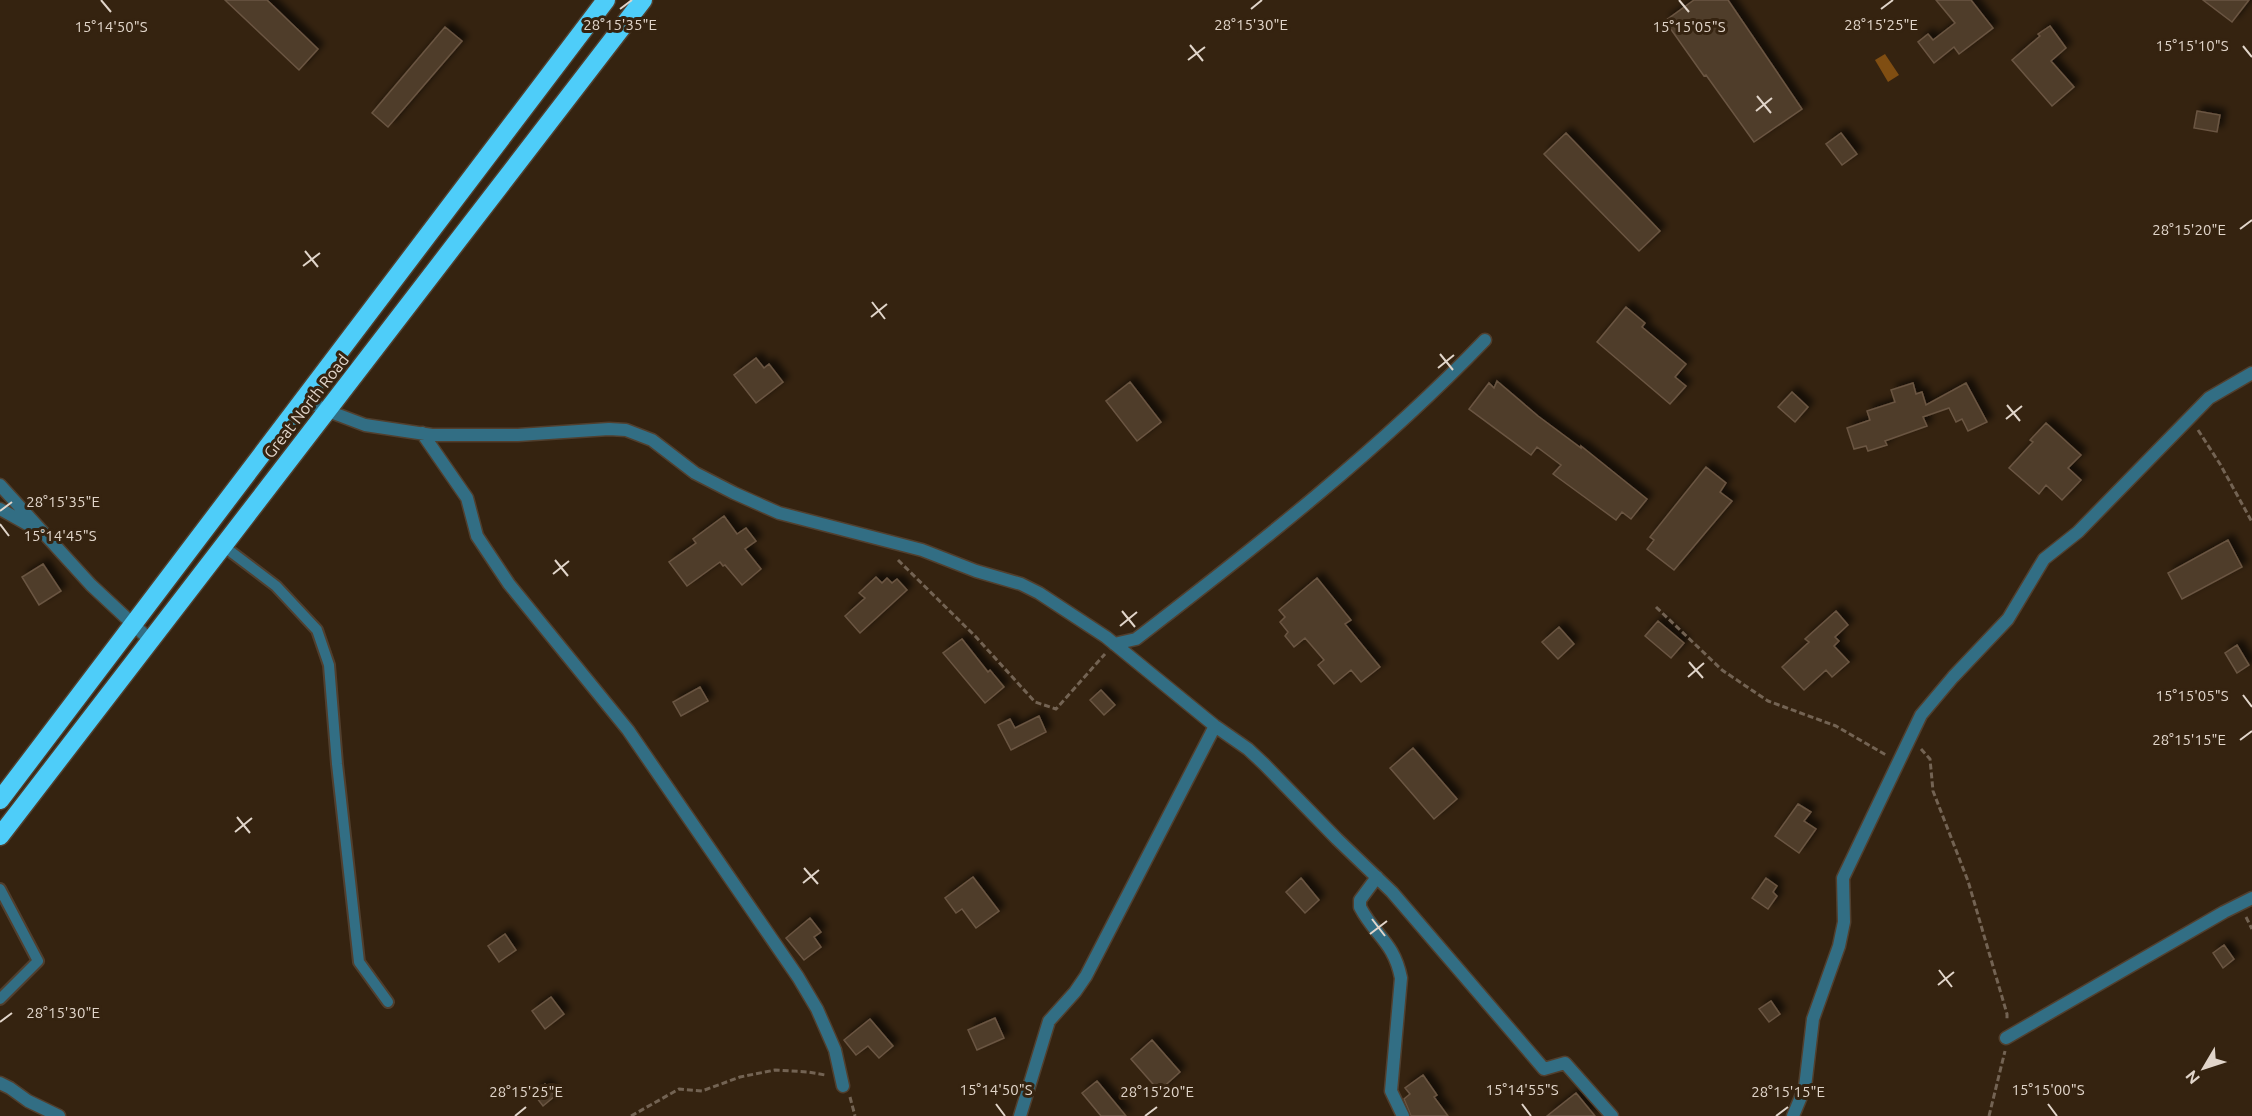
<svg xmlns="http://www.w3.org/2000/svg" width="2252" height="1116" font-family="Ubuntu,sans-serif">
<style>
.water{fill:#804e12}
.building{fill:#503d2a;stroke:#6b5643;stroke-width:1.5;filter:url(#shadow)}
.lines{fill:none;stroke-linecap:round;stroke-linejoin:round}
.lane-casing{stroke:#513f2e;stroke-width:14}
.street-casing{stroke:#513f2e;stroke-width:15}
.highway-casing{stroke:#513f2e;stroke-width:21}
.path{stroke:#736353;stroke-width:3;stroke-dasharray:6 3;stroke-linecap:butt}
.lane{stroke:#326e84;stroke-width:10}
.street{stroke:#326e84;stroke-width:12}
.highway{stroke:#4ecdf9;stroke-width:18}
.ticks{fill:none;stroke:#e1d5ca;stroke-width:2}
.labels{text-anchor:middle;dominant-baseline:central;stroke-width:6;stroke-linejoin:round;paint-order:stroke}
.street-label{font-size:16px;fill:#e1d5ca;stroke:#352310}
.ticks-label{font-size:15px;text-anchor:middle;fill:#e1d5ca;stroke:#352310;stroke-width:6;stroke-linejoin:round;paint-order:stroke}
</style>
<defs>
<filter id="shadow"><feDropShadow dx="5.5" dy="-5.5" stdDeviation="3" flood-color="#0009"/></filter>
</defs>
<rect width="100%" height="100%" fill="#352310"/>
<!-- water -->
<path class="water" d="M 1885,54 L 1899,75 L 1888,82 L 1875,60 Z"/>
<!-- building -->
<path class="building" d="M 225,0 L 267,0 L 318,49 L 299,70 Z
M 1694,0 L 1728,0 L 1802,109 L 1754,142 L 1706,75 L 1704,76 L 1665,21 Z
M 1936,0 L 1971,0 L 1993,28 L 1959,54 L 1954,47 L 1934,63 L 1918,42 L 1928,34 L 1933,40 L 1955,23 Z
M 2203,0 L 2249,0 L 2232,22 Z
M 2050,26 L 2066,48 L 2051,61 L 2074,87 L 2052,106 L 2012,60 L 2040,36 L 2038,34 Z
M 445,27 L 462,41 L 388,127 L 372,113 Z
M 2197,111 L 2220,115 L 2217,132 L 2194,128 Z
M 1566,133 L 1660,231 L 1639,251 L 1544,154 Z
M 1841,133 L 1857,154 L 1842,165 L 1826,144 Z
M 1626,307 L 1645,323 L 1642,327 L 1686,364 L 1675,377 L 1686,386 L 1670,404 L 1597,342 Z
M 756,358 L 764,368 L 769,364 L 783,382 L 756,403 L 734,375 Z
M 1497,381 L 1538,416 L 1581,448 L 1581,446 L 1647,499 L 1631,519 L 1622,512 L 1616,520 L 1553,474 L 1561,465 L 1537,447 L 1531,455 L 1469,409 L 1489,383 L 1494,388 Z
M 1130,382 L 1161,422 L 1137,441 L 1106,401 Z
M 1913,383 L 1916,394 L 1922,392 L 1926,405 L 1966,383 L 1987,422 L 1968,431 L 1962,419 L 1956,422 L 1949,408 L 1923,417 L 1927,426 L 1885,441 L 1887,445 L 1868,451 L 1866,446 L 1854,449 L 1847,428 L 1870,420 L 1867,411 L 1895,402 L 1891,390 Z
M 1792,392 L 1808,407 L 1795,422 L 1778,407 Z
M 2046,423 L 2081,455 L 2068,468 L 2081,480 L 2062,500 L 2046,485 L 2039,494 L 2009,468 L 2033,442 L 2030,440 Z
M 1706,467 L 1726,483 L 1720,492 L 1732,501 L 1674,570 L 1647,549 L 1654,540 L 1650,537 Z
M 724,516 L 737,534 L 746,528 L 756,541 L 745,549 L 761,569 L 742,585 L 725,565 L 723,566 L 720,562 L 687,586 L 669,562 L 696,543 L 693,539 Z
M 2228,540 L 2242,567 L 2182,599 L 2168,573 Z
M 43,564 L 61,591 L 39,605 L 22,577 Z
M 876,577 L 882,583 L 887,578 L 892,583 L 897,579 L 907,590 L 860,633 L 845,616 L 865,598 L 859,593 Z
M 1317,578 L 1351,620 L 1345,624 L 1380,667 L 1361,682 L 1351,670 L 1334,684 L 1318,665 L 1324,660 L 1305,638 L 1294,647 L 1285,636 L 1288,632 L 1280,622 L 1285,617 L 1279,610 Z
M 1836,611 L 1848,625 L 1835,637 L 1839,641 L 1834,646 L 1849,662 L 1832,677 L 1826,670 L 1804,690 L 1782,667 L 1809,642 L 1805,639 Z
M 1658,621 L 1684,643 L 1671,658 L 1645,636 Z
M 1559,627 L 1574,644 L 1558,659 L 1542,642 Z
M 962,639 L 988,672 L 990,670 L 1004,687 L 985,703 L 943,653 Z
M 2237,645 L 2249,665 L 2237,673 L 2225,653 Z
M 700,687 L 708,701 L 681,716 L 673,702 Z
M 1101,690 L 1115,705 L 1104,715 L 1090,700 Z
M 1039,716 L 1046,732 L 1011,750 L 998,725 L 1010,719 L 1015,728 Z
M 1413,748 L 1457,799 L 1434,819 L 1390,768 Z
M 1798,804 L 1811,812 L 1804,821 L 1816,829 L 1799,853 L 1775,836 Z
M 973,877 L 999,911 L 976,928 L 962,909 L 956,913 L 945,898 Z
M 1301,878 L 1319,900 L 1305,913 L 1286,892 Z
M 1766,878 L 1777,886 L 1773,892 L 1777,896 L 1768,909 L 1752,898 Z
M 810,918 L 821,932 L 814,937 L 821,947 L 804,960 L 786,938 Z
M 505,934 L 516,950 L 499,962 L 488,946 Z
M 2224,945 L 2234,959 L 2223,968 L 2213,953 Z
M 551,997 L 564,1014 L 545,1029 L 532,1011 Z
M 1771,1001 L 1780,1014 L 1769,1022 L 1759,1009 Z
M 995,1018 L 1004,1038 L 977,1050 L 968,1030 Z
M 870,1019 L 893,1046 L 879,1058 L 868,1046 L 856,1055 L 844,1040 Z
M 1152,1040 L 1180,1072 L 1159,1091 L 1131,1059 Z
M 1423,1075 L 1437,1095 L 1434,1097 L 1448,1116 L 1411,1116 L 1404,1099 L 1410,1094 L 1405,1088 Z
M 1097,1081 L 1126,1116 L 1101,1116 L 1082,1093 Z
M 545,1084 L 555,1096 L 543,1106 L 533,1093 Z
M 1576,1093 L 1595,1116 L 1547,1116 Z"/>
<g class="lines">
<!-- lane casing -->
<g class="lane-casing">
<path id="lane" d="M 222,545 L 276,586 L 317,630 L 329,665 L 337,764 L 359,962 L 388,1002
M 0,889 L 38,961 L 0,999"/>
</g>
<!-- street casing -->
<g class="street-casing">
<path id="street" d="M 304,399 L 328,411 L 365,425 L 432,435 L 518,435 L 609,429 L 626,430 L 652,440 L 695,473 L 734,493 L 779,513 L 922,550 L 976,571 L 1021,584 L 1039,593 L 1106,637 L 1215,726 L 1248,749 L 1264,764 L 1337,839 L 1392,892 L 1544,1069 L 1565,1063 L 1612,1116
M 422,433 L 467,498 L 477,536 L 509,584 L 628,730 L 798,977 L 817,1009 L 835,1050 L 843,1086
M 0,485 L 91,585 L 150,640
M 0,509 L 36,529
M 1114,644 L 1136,639 C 1257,546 1380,449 1485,340
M 1377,877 L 1360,900 L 1360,907 C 1375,936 1394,942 1401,978 L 1391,1091 L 1403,1116
M 2006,1038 L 2224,912 L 2252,898
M 0,1083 L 10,1088 L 28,1101 L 59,1116
M 1020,1116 L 1049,1021 L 1075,992 L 1086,976 L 1215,726
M 1793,1116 L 1805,1087 L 1813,1019 L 1839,946 L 1844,922 L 1843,878 L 1921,715 L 1953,677 L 2008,619 L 2044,559 L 2078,532 L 2209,398 L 2252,373"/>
</g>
<!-- highway casing -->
<g class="highway-casing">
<path id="highway" d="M 0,800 L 606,0
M 0,836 C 213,557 429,279 643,0"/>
</g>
<!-- path -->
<path class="path" d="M 2198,430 L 2220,464 L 2252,522
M 898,560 L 976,637 L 1035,702 L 1056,709 L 1105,654
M 1656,607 L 1722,670 L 1768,701 L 1836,726 L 1886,755
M 1921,749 L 1930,759 L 1933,791 L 1968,881 L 2007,1014 L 2007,1020
M 2246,917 L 2252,929
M 850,1097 L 855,1116
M 631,1116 L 679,1089 L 702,1091 L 740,1077 L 775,1070 L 808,1072 L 825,1075
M 1989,1116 L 2005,1051"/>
<!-- lane -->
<use href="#lane" class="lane"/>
<!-- street -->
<use href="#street" class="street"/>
<!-- highway -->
<use href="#highway" class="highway"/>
</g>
<!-- ticks -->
<path class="ticks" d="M 101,0 L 111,12M 1679,0 L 1689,12M 620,9 L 632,0M 1251,9 L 1262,0M 1881,9 L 1893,0M 1190,45 L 1203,61M 2243,46 L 2252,57M 1188,60 L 1205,47M 1757,96 L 1771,113M 1756,111 L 1772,98M 2240,229 L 2252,220M 305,251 L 318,267M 303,266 L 320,253M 872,302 L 885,319M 871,317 L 887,304M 1440,354 L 1453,370M 1438,368 L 1454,355M 2007,405 L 2020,421M 2006,419 L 2022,406M 0,511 L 12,502M 0,524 L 9,536M 555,560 L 568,576M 553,574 L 569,561M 1122,611 L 1135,627M 1120,626 L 1137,612M 1689,662 L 1703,678M 1688,677 L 1704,663M 2243,695 L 2252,707M 2240,740 L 2252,731M 237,817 L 250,833M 235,832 L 252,818M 804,868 L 818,884M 803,883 L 819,870M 1372,919 L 1385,936M 1370,934 L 1387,921M 1939,970 L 1952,987M 1938,985 L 1954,972M 0,1022 L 12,1013M 996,1104 L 1005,1116M 1522,1104 L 1531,1116M 2048,1104 L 2057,1116M 515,1116 L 526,1107M 1145,1116 L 1157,1107M 1776,1116 L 1788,1107"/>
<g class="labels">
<!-- street labels -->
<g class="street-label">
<text transform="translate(306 406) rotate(-52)">Great North Road</text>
</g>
</g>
<g class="ticks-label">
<text x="620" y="30">28°15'35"E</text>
<text x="1251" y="30">28°15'30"E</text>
<text x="1881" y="30">28°15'25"E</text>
<text x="111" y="32">15°14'50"S</text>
<text x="1689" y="32">15°15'05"S</text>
<text x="2192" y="51">15°15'10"S</text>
<text x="2189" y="235">28°15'20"E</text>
<text x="63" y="507">28°15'35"E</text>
<text x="60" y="541">15°14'45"S</text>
<text x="2192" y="701">15°15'05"S</text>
<text x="2189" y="745">28°15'15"E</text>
<text x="63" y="1018">28°15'30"E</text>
<text x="996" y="1095">15°14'50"S</text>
<text x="1522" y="1095">15°14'55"S</text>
<text x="2048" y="1095">15°15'00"S</text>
<text x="526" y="1097">28°15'25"E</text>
<text x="1157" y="1097">28°15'20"E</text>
<text x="1788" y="1097">28°15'15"E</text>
</g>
<!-- north arrow -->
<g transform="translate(2204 1068) rotate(231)" stroke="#352310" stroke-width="4.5" paint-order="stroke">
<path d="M0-4.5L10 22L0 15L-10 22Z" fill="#e1d5ca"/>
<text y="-9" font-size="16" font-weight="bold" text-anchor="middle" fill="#e1d5ca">N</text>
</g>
</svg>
